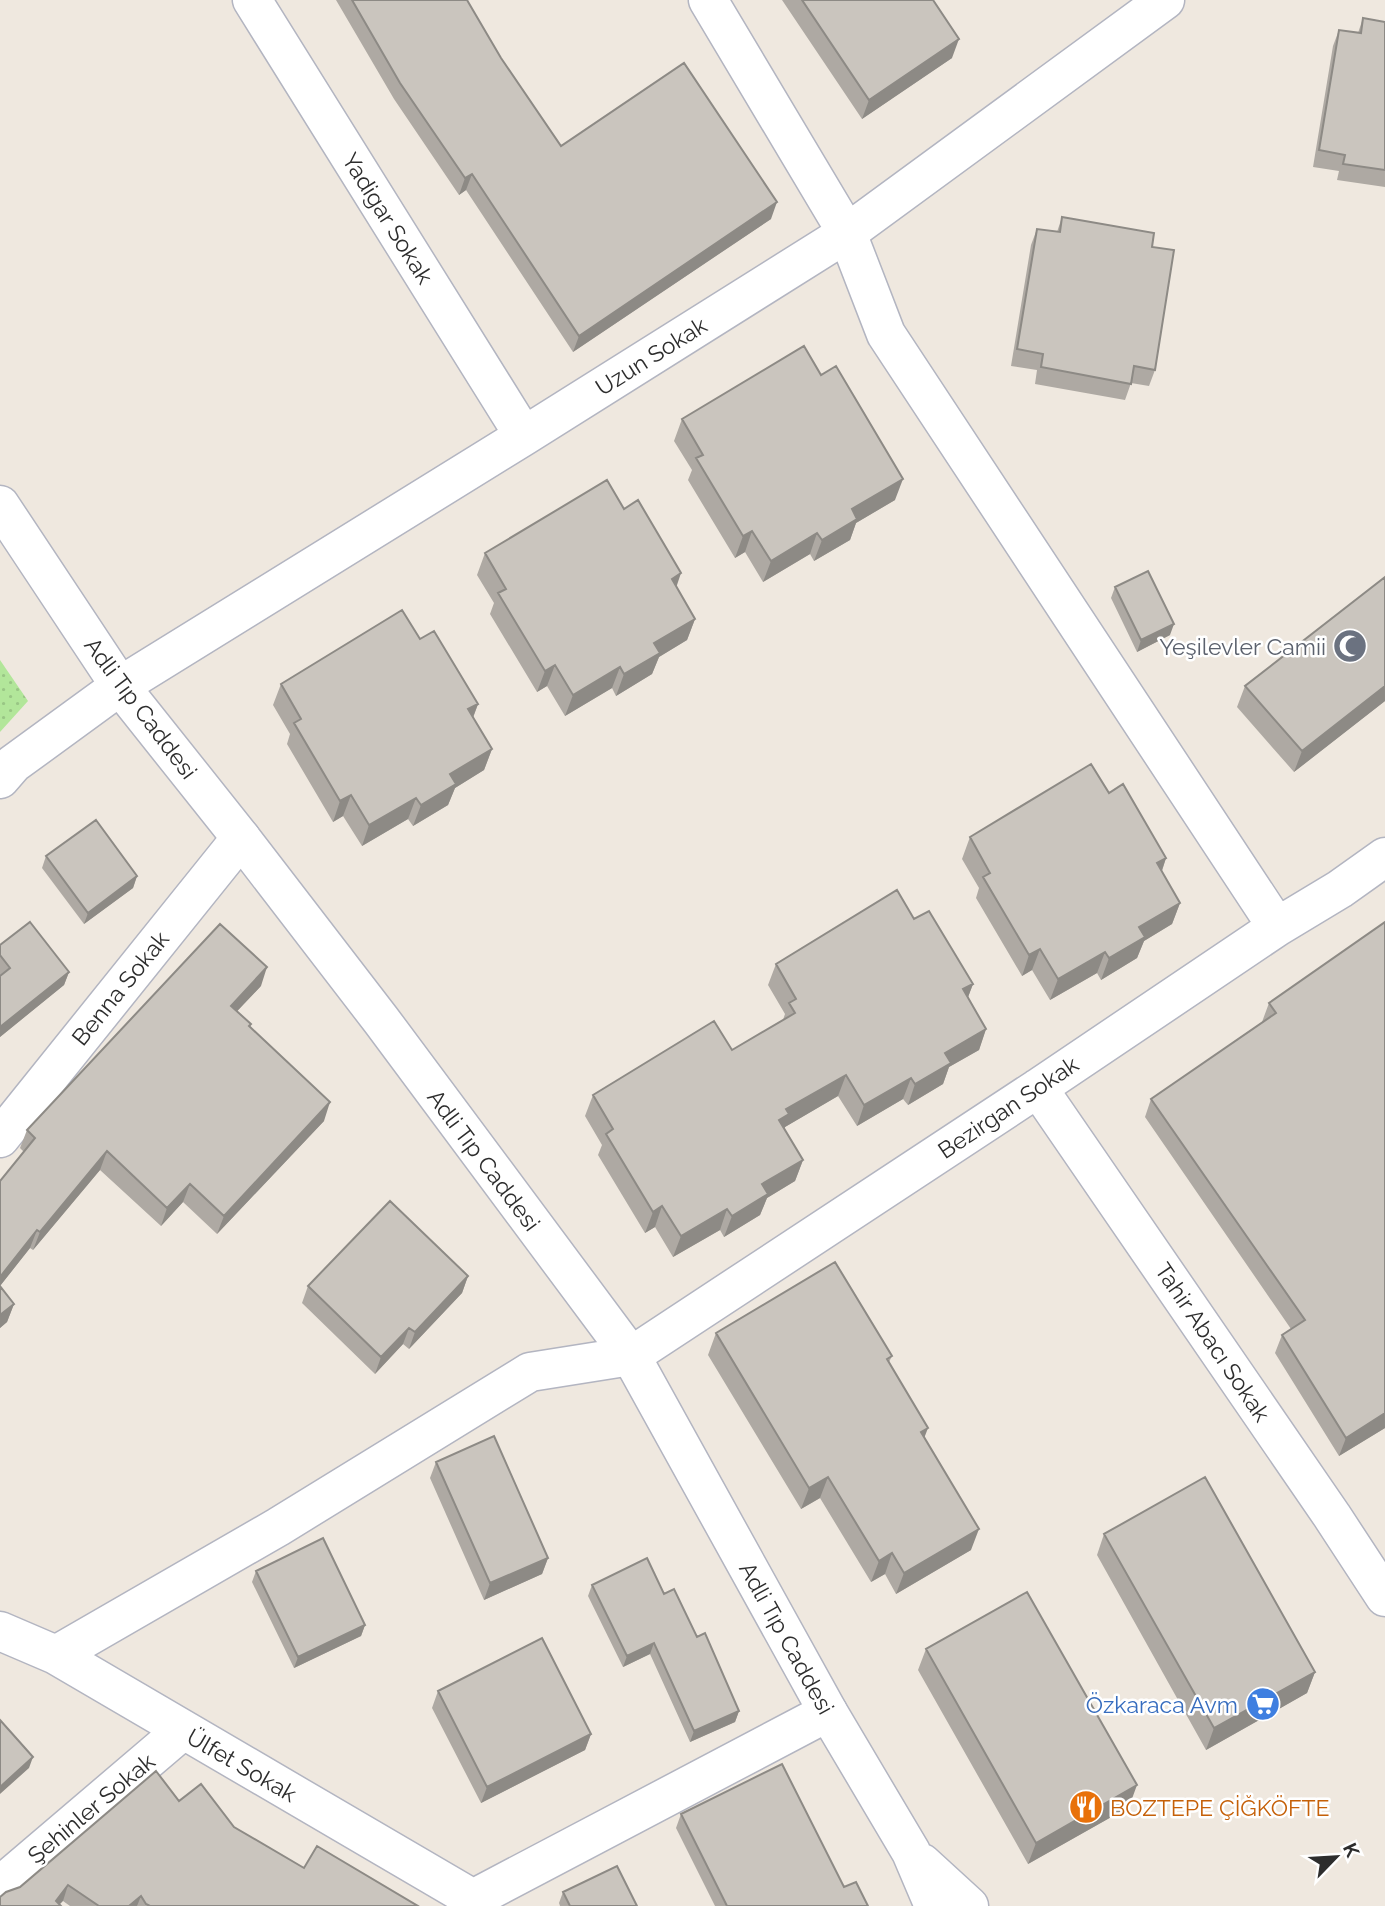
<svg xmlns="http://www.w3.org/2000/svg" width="1385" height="1906" font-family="Raleway,sans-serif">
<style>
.park{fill:url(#park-dots)}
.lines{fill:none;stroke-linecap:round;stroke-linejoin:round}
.street-casing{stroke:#b3b5c1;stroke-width:41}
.secondary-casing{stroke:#b3b5c1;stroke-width:41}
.street{stroke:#fff;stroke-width:38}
.secondary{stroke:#fff;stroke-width:38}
.wall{fill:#aea9a3}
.shaded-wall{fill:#8d8a85}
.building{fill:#cac5be;stroke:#8d8a85;stroke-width:2}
.labels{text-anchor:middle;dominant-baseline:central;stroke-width:5;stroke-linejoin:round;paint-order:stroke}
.street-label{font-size:23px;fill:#2d2d2d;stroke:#fff}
.worship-label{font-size:23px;fill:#5b616d;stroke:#fff;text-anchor:end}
.shop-label{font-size:23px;fill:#366cbe;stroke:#fff;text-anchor:end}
.food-label{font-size:23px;fill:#c56008;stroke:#fff;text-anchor:start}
</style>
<defs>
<pattern id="park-dots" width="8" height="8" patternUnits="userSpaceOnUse" patternTransform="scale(1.75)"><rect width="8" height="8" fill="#b2e69a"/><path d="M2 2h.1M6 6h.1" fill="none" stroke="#99c685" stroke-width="1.8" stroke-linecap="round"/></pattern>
</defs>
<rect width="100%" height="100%" fill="#efe8df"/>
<!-- park -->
<path class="park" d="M 0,660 L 28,701 L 0,732 Z"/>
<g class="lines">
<!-- street casing -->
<g class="street-casing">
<path id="street" d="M 252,0 L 524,436
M 708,0 L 847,233 L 886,334 L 1277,927
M 0,779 L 13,764 L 120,686 L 524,436 L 847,233 L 1165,0
M 1038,1088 L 1332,1516 L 1385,1597
M 0,1138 L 241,838
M 0,1631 L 56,1655 L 473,1899 L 481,1906
M 56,1655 L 278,1527 L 530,1372 L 631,1356 L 1038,1088 L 1277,927 L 1340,889 L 1385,857
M 0,1886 L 183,1730
M 473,1899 L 828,1712"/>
</g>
<!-- secondary casing -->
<g class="secondary-casing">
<path id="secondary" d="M 0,505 L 120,686 L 241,838 L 381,1020 L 631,1356 L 828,1712 L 911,1852 L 934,1906
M 922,1863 L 969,1906"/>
</g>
<!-- street -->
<use href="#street" class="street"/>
<!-- secondary -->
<use href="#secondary" class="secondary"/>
</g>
<!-- wall -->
<path class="wall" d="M 336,0 L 467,0 L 501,58 L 561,146 L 771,219 L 573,352 L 466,190 L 459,195 L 394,99 Z
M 782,0 L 933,0 L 952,58 L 862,119 Z
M 1363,18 L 1385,22 L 1385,187 L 1337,180 L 1339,171 L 1313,167 L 1333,46 L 1339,30 L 1358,33 Z
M 1062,217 L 1152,247 L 1155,370 L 1149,386 L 1131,383 L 1125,400 L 1035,384 L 1037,370 L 1011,366 L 1031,245 L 1037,229 L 1057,232 Z
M 682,419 L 895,500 L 856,523 L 850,540 L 814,561 L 810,554 L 763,582 L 745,552 L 735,558 L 688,480 L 692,470 L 674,441 Z
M 624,509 L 676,586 L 695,619 L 687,640 L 659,657 L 652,674 L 616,696 L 612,688 L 565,716 L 547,686 L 537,692 L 490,614 L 494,603 L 477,575 L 485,553 Z
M 1385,577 L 1385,701 L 1294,772 L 1237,707 L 1245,686 Z
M 1115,587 L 1170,635 L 1137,652 L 1111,598 Z
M 420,639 L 478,704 L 473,718 L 492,749 L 484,770 L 455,788 L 448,805 L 413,826 L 408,819 L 362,846 L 343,816 L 333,822 L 287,744 L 290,734 L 273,705 L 281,684 Z
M 1109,793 L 1166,858 L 1162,871 L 1180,903 L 1172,924 L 1144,941 L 1137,958 L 1101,980 L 1097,973 L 1050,1000 L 1032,970 L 1022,976 L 976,898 L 979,888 L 962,859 L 970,837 Z
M 46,856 L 137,876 L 133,888 L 84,924 L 42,868 Z
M 914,919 L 973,984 L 968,997 L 986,1029 L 979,1050 L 949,1067 L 943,1084 L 908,1105 L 903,1099 L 857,1126 L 838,1096 L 785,1127 L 784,1128 L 803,1160 L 795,1181 L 767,1198 L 760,1215 L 724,1237 L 720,1230 L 673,1257 L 655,1227 L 645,1233 L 598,1155 L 602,1145 L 585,1116 L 593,1095 L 732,1050 L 783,1020 L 785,1014 L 768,985 L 776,964 Z
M 1385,922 L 1385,1428 L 1339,1456 L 1275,1353 L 1282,1335 L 1291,1329 L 1145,1117 L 1151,1099 L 1262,1022 L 1269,1003 Z
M 0,945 L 69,972 L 64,985 L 0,1037 L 0,976 L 1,976 L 0,975 Z
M 261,986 L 237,1011 L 251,1024 L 250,1027 L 324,1121 L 217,1234 L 183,1202 L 161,1226 L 100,1170 L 33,1250 L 30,1248 L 0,1286 L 14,1304 L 7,1322 L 0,1328 L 0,1181 L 24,1152 L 20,1148 L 27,1130 Z
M 468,1276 L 462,1293 L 409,1349 L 403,1344 L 375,1374 L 302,1303 L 308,1286 Z
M 716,1333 L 892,1356 L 889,1362 L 925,1438 L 971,1550 L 896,1594 L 885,1574 L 871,1582 L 820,1498 L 801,1509 L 708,1355 Z
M 436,1462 L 548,1558 L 542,1574 L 484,1600 L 430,1478 Z
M 1104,1534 L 1315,1672 L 1307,1693 L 1206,1750 L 1097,1555 Z
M 256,1571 L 365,1625 L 361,1636 L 294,1668 L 252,1582 Z
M 592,1585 L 664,1594 L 697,1637 L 739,1711 L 735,1722 L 690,1742 L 650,1654 L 623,1667 L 588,1596 Z
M 926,1649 L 1129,1807 L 1028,1864 L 918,1670 Z
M 438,1691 L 591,1734 L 585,1750 L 481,1803 L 432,1708 Z
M 179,1801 L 234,1827 L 304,1868 L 418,1906 L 70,1906 L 63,1901 L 20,1887 Z
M 681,1814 L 844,1887 L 868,1906 L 715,1906 L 676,1828 Z
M 563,1892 L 637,1906 L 560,1906 L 559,1903 Z"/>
<!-- shaded-wall -->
<path class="shaded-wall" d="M 959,39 L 952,58 L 862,119 L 869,100 Z
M 472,174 L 466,190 L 459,195 L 465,178 Z
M 777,202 L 771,219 L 573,352 L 579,336 Z
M 903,479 L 895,500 L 856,523 L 850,540 L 814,561 L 822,540 L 852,509 Z
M 752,531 L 745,552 L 735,558 L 743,536 Z
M 817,533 L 810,554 L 763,582 L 771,561 Z
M 681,573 L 674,594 L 672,579 Z
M 695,619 L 687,640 L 659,657 L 652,674 L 616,696 L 624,674 L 654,643 Z
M 1174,624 L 1170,635 L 1137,652 L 1141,640 Z
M 555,665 L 547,686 L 537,692 L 545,671 Z
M 620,667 L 612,688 L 565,716 L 573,695 Z
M 1385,686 L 1385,701 L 1294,772 L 1302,751 Z
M 478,704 L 470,725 L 468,709 Z
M 492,749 L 484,770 L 455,788 L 448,805 L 413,826 L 421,805 L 450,774 Z
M 351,795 L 343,816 L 333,822 L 340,801 Z
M 416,798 L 408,819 L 362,846 L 369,825 Z
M 1166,858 L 1159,879 L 1157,863 Z
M 137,876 L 133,888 L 84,924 L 88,913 Z
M 1180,903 L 1172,924 L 1144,941 L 1137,958 L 1101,980 L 1109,958 L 1139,927 Z
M 1040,949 L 1032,970 L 1022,976 L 1029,955 Z
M 1105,952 L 1097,973 L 1050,1000 L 1058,979 Z
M 267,967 L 261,986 L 225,1024 L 231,1006 Z
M 69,972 L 64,985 L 0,1037 L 0,1027 Z
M 973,984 L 965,1005 L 963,989 Z
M 986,1029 L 979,1050 L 949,1067 L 943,1084 L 908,1105 L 915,1084 L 945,1053 Z
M 846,1075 L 838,1096 L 785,1127 L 782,1136 L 779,1120 L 786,1109 Z
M 911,1078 L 903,1099 L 857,1126 L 864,1105 Z
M 330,1102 L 324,1121 L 217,1234 L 224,1216 Z
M 107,1151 L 100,1170 L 33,1250 L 40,1232 Z
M 803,1160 L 795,1181 L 767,1198 L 760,1215 L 724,1237 L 732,1216 L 762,1184 Z
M 190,1184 L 183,1202 L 161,1226 L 167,1208 Z
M 662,1206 L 655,1227 L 645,1233 L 653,1212 Z
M 727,1209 L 720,1230 L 673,1257 L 681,1236 Z
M 37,1230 L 30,1248 L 0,1286 L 0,1277 Z
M 468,1276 L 462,1293 L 409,1349 L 415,1332 Z
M 14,1304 L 7,1322 L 0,1328 L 0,1315 Z
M 409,1328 L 403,1344 L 375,1374 L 381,1357 Z
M 1385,1413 L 1385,1428 L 1339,1456 L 1346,1438 Z
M 928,1428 L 920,1449 L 921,1432 Z
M 828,1477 L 820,1498 L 801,1509 L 809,1488 Z
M 979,1529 L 971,1550 L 896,1594 L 904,1573 Z
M 892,1553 L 885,1574 L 871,1582 L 879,1561 Z
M 548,1558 L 542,1574 L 484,1600 L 490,1583 Z
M 365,1625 L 361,1636 L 294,1668 L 298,1657 Z
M 654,1643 L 650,1654 L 623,1667 L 627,1656 Z
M 1315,1672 L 1307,1693 L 1206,1750 L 1214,1728 Z
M 739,1711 L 735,1722 L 690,1742 L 694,1731 Z
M 591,1734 L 585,1750 L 481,1803 L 487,1787 Z
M 33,1757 L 29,1768 L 0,1794 L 0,1787 Z
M 1137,1785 L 1129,1807 L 1028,1864 L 1036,1843 Z
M 68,1885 L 63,1901 L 58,1906 L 56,1901 Z
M 141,1896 L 137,1906 L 129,1906 Z"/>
<!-- building -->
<path class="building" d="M 352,0 L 467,0 L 501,58 L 561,146 L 684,63 L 777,202 L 579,336 L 472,174 L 465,178 L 400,83 Z
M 802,0 L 933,0 L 959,39 L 869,100 Z
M 1363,18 L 1385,22 L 1385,170 L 1343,164 L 1345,155 L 1319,150 L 1339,30 L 1361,33 Z
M 1062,217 L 1154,233 L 1152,247 L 1174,250 L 1155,370 L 1134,366 L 1131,384 L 1041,367 L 1043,354 L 1017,349 L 1037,229 L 1060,232 Z
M 804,346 L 821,375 L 836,366 L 903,479 L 852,509 L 857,519 L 822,540 L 817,533 L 771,561 L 752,531 L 743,536 L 696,458 L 703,455 L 682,419 Z
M 607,480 L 624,509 L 638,500 L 681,573 L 672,579 L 695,619 L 654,643 L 660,653 L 624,674 L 620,667 L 573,695 L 555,665 L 545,671 L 498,593 L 506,589 L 485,553 Z
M 1148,571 L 1174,624 L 1141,640 L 1115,587 Z
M 1385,577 L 1385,686 L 1302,751 L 1245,686 Z
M 402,610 L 420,639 L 434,631 L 478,704 L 468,709 L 492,749 L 450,774 L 456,784 L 421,805 L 416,798 L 369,825 L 351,795 L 340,801 L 294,723 L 301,719 L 281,684 Z
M 1091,764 L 1109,793 L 1123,784 L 1166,858 L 1157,863 L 1180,903 L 1139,927 L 1145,937 L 1109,958 L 1105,952 L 1058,979 L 1040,949 L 1029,955 L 983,877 L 990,873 L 970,837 Z
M 96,820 L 137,876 L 88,913 L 46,856 Z
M 897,890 L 914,919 L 929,911 L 973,984 L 963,989 L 986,1029 L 945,1053 L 951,1063 L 915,1084 L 911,1078 L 864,1105 L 846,1075 L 786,1109 L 789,1114 L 779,1120 L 803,1160 L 762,1184 L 768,1194 L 732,1216 L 727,1209 L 681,1236 L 662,1206 L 653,1212 L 606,1134 L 613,1129 L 593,1095 L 714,1021 L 732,1050 L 795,1013 L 789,1003 L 796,999 L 776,964 Z
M 30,922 L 69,972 L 0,1027 L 0,976 L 10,968 L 0,955 L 0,945 Z
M 1385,922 L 1385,1413 L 1346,1438 L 1282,1335 L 1305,1320 L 1151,1099 L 1276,1013 L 1269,1003 Z
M 220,924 L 267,967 L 231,1006 L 251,1024 L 249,1026 L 330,1102 L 224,1216 L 190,1184 L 167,1208 L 107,1151 L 40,1232 L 37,1230 L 0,1277 L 0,1181 L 35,1138 L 27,1130 Z
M 390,1201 L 468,1276 L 415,1332 L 409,1328 L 381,1357 L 308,1286 Z
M 835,1262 L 892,1356 L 887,1359 L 928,1428 L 921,1432 L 979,1529 L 904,1573 L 892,1553 L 879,1561 L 828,1477 L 809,1488 L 716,1333 Z
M 0,1286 L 14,1304 L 0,1315 Z
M 494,1436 L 548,1558 L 490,1583 L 436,1462 Z
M 1205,1477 L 1315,1672 L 1214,1728 L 1104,1534 Z
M 323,1538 L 365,1625 L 298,1657 L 256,1571 Z
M 647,1558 L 664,1594 L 674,1589 L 697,1637 L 705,1633 L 739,1711 L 694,1731 L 654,1643 L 627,1656 L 592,1585 Z
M 1027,1592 L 1137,1785 L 1036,1843 L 926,1649 Z
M 542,1638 L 591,1734 L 487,1787 L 438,1691 Z
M 0,1720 L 33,1757 L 0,1787 Z
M 782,1764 L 844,1887 L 856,1882 L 868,1906 L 727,1906 L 681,1814 Z
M 156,1771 L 179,1801 L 201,1784 L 234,1827 L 304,1868 L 317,1846 L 418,1906 L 150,1906 L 146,1904 L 141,1896 L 129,1906 L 99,1906 L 68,1885 L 56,1901 L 61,1906 L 0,1906 L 0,1897 L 6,1892 L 20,1887 Z
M 617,1866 L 637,1906 L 570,1906 L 563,1892 Z"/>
<!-- icons -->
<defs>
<g id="mosque-disc" transform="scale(1.75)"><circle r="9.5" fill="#6b7280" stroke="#fff"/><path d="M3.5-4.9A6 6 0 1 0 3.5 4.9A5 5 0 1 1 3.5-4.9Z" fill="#fff"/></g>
<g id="supermarket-disc" transform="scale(1.75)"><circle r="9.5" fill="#3f7fe0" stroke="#fff"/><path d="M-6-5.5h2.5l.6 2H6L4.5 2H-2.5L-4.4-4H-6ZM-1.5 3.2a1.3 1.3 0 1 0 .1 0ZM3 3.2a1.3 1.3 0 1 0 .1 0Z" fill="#fff"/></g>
<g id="restaurant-disc" transform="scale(1.75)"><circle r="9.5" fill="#e8710a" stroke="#fff"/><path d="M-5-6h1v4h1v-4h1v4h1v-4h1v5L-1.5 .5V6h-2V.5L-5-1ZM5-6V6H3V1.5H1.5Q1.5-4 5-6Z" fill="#fff"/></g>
</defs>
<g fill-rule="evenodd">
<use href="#mosque-disc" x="1350" y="646"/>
<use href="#supermarket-disc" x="1263" y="1704"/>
<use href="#restaurant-disc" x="1086" y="1807"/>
</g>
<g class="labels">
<!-- street labels -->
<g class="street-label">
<text transform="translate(388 218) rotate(58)">Yadigar Sokak</text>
<text transform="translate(651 356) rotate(-32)">Uzun Sokak</text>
<text transform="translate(141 708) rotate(53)">Adli Tıp Caddesi</text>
<text transform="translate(120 988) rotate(-51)">Benna Sokak</text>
<text transform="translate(1008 1107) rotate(-34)">Bezirgan Sokak</text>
<text transform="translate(484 1160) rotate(53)">Adli Tıp Caddesi</text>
<text transform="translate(1213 1342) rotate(56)">Tahir Abacı Sokak</text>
<text transform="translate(787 1638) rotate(61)">Adli Tıp Caddesi</text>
<text transform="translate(242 1765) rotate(30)">Ülfet Sokak</text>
<text transform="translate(91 1808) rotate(-40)">Şehinler Sokak</text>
</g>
<!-- worship labels -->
<g class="worship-label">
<text x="1326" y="646">Yeşilevler Camii</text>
</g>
<!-- shop labels -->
<g class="shop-label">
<text x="1238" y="1704">Özkaraca Avm</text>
</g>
<!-- food labels -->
<g class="food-label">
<text x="1110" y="1807">BOZTEPE ÇİĞKÖFTE</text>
</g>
</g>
<!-- north arrow -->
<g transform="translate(1336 1857) rotate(65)" stroke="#ffffff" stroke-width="5" paint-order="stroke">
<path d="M0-5L12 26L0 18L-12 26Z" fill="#2d2d2d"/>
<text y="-10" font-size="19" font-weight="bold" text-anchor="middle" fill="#2d2d2d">K</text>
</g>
</svg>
